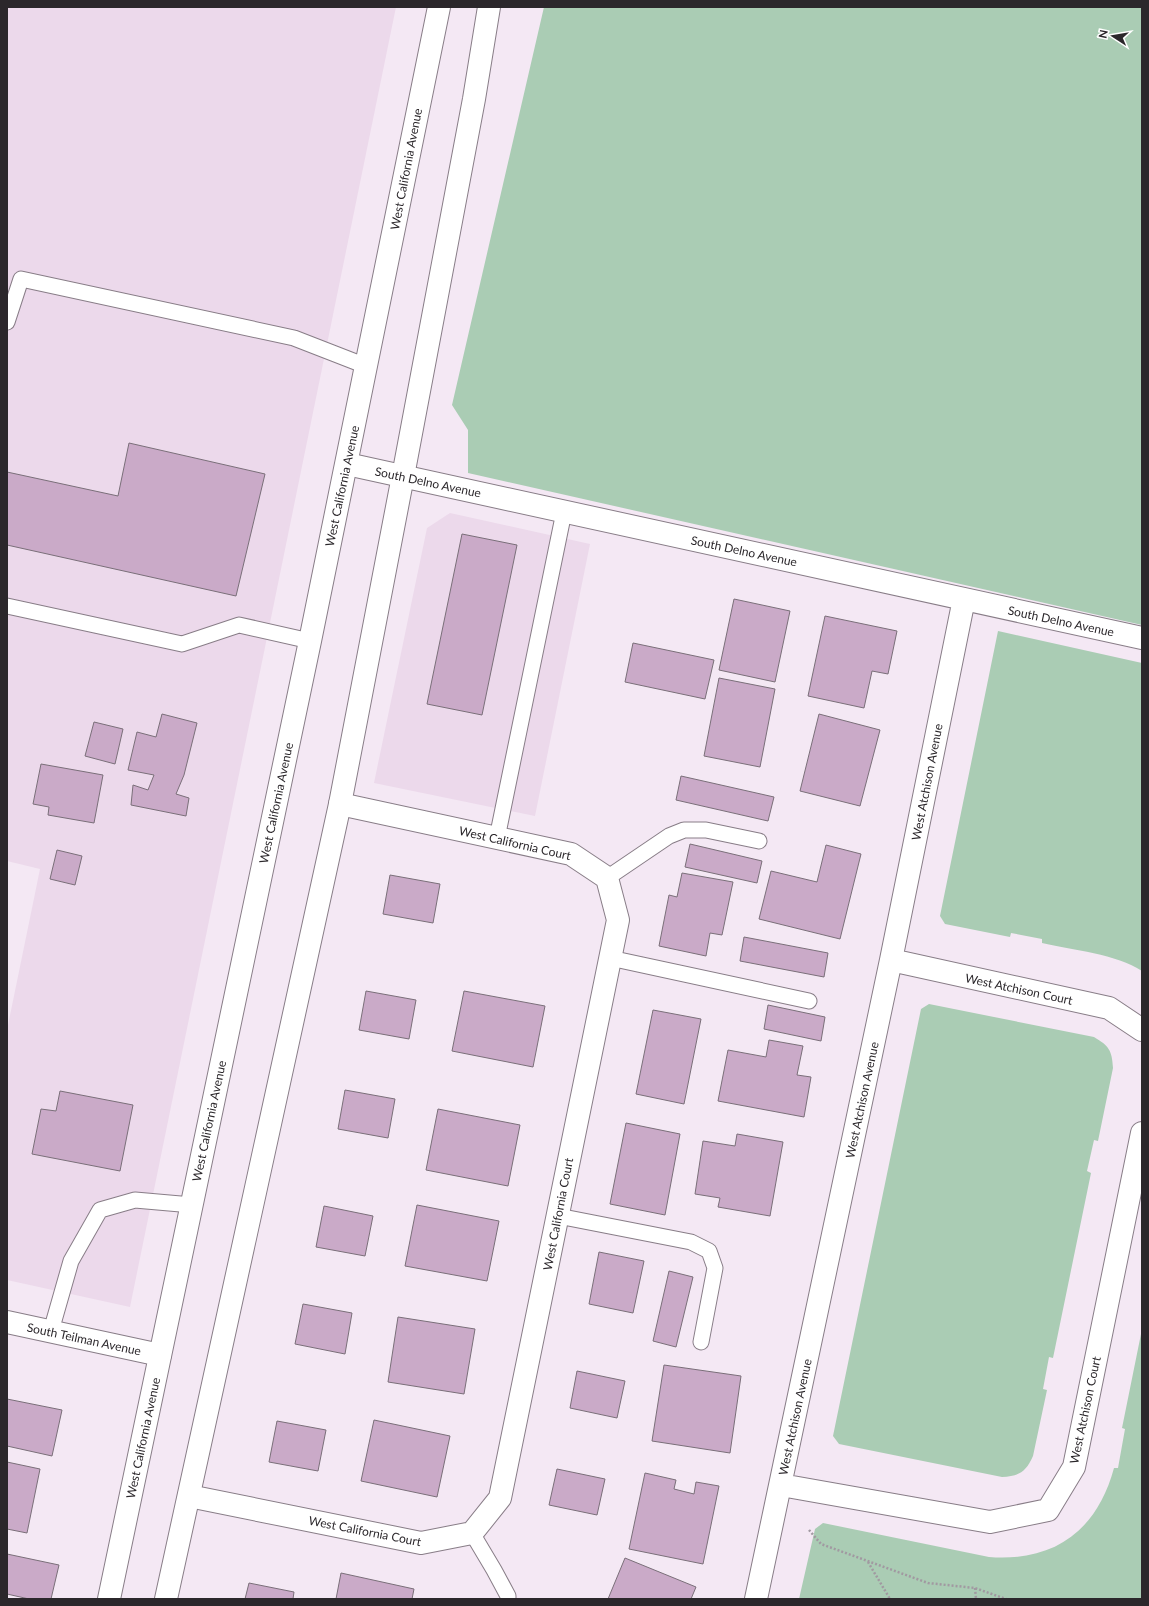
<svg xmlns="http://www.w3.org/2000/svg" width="1149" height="1606" font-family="Lato,sans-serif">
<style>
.built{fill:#ecd9eb}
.green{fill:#aaccb4}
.building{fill:#caaac8;stroke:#7a6f79}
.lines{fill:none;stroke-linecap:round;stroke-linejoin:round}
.service-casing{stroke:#887d87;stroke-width:17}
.minor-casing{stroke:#887d87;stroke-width:24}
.secondary-casing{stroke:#887d87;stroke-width:24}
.path{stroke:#a199a1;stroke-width:2.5;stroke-dasharray:2 2;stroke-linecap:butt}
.service{stroke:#fff;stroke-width:15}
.minor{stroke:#fff;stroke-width:22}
.secondary{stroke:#fff;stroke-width:22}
.labels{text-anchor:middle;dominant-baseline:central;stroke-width:3.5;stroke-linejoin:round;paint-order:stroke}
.street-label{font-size:12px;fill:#2b272b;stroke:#fff}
</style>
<rect width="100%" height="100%" fill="#f4e8f4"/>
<!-- built -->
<path class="built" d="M 7,7 L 396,7 L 130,1307 L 7,1280 L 7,1030 L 40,869 L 7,861 Z
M 450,513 L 590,544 L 535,816 L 374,783 L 427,528 Z"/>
<!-- green -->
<path class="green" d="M 544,7 L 1142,7 L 1142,625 L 468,473 L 468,430 L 452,405 Z
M 998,631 L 1142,663 L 1142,971 C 1117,954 1072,950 1042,943 L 1042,939 L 1011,933 L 1010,937 L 945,924 L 940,916 Z
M 929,1004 L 1094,1037 C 1109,1046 1112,1050 1113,1068 L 1098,1141 L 1094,1140 L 1087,1171 L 1091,1173 L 1053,1358 L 1049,1357 L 1043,1389 L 1047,1390 L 1033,1456 C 1026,1472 1019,1476 1002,1477 L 839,1444 L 833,1436 L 921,1009 Z
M 1142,1329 L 1142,1599 L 799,1599 L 815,1529 L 823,1523 L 989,1557 C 1054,1562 1097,1531 1114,1468 L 1118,1468 L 1125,1429 L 1122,1428 Z"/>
<!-- building -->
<path class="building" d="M 129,443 L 265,474 L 236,596 L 7,545 L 7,472 L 118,496 Z
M 462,534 L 517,545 L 482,715 L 427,704 Z
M 734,599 L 790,611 L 775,682 L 719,670 Z
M 825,616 L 897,631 L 888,674 L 872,671 L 864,708 L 808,696 Z
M 633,643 L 714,660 L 705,699 L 625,682 Z
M 719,678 L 775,689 L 760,767 L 704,756 Z
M 162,714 L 197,723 L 184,775 L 176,794 L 189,798 L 186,816 L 131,805 L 133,785 L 148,790 L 154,775 L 128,770 L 137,732 L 156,737 Z
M 819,714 L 880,730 L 860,806 L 800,791 Z
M 94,722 L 123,729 L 115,764 L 85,756 Z
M 41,764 L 103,775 L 94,823 L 48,815 L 49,807 L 33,804 Z
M 681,776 L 774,797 L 768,821 L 676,800 Z
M 690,844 L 762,861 L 757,883 L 685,867 Z
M 826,845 L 861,854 L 840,939 L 759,919 L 771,871 L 817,882 Z
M 57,850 L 82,856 L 75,885 L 50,879 Z
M 682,873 L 733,882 L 722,935 L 710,933 L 706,956 L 659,946 L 669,895 L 677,897 Z
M 390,875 L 440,884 L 433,923 L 383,914 Z
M 744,937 L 828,953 L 824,977 L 740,961 Z
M 366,991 L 416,1000 L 409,1039 L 359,1030 Z
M 464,991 L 545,1006 L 533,1067 L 452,1051 Z
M 768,1005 L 825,1017 L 821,1041 L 764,1029 Z
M 653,1010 L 701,1019 L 684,1104 L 636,1094 Z
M 769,1040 L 803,1046 L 797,1075 L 811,1077 L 804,1117 L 718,1101 L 728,1050 L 766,1057 Z
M 345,1090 L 395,1099 L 388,1138 L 338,1129 Z
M 60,1091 L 133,1105 L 120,1171 L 32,1154 L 41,1109 L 56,1111 Z
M 438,1109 L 520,1125 L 508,1186 L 426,1170 Z
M 626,1123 L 680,1134 L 665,1215 L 610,1204 Z
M 737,1134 L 783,1142 L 770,1216 L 718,1207 L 720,1198 L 695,1194 L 703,1141 L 735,1146 Z
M 417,1205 L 499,1221 L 487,1281 L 405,1266 Z
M 324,1206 L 373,1216 L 365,1256 L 316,1247 Z
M 599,1252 L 644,1261 L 633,1313 L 589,1304 Z
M 669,1271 L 693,1277 L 676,1347 L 653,1341 Z
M 303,1304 L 352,1313 L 345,1354 L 295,1344 Z
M 398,1317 L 475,1329 L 464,1394 L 388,1382 Z
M 664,1365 L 741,1376 L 730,1453 L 652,1441 Z
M 577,1371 L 625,1381 L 617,1418 L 570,1408 Z
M 7,1399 L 62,1410 L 52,1456 L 7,1446 Z
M 374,1420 L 450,1436 L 437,1497 L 361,1481 Z
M 277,1421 L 326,1430 L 318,1471 L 269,1462 Z
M 7,1462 L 40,1469 L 27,1533 L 7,1529 Z
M 557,1469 L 605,1479 L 597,1515 L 549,1505 Z
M 645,1473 L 676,1480 L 674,1489 L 694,1494 L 696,1482 L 719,1486 L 703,1564 L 629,1549 Z
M 7,1554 L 59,1565 L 51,1599 L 29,1599 L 7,1594 Z
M 625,1558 L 696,1587 L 691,1599 L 608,1599 Z
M 341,1573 L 414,1589 L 412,1599 L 336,1599 Z
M 249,1583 L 294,1592 L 293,1599 L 245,1599 Z"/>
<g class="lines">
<!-- service casing -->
<g class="service-casing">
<path id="service" d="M 7,322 L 21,279 L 294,338 L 366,366
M 7,606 L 182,644 L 239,625 L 310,641
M 497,838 L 564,512
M 607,878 L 669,836 L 684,830 L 706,830 L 759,841
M 610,958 L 809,1001
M 558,1216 L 691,1242 L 709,1251 L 715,1268 L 701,1342
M 51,1331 L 71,1261 L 100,1210 L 135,1200 L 192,1205
M 472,1533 L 494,1570 L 508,1596 L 508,1599"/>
</g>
<!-- minor casing -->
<g class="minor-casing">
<path id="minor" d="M 347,464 L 1142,638
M 891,960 L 1109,1008 L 1142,1030
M 7,1322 L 160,1355
M 781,1485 L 990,1522 L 1048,1510 L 1074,1467 L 1142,1133
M 189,1496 L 421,1543 L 472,1533 L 500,1498 L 618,920 L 607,878 L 571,854 L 340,804
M 756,1599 L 891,960 L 964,599"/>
</g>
<!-- secondary casing -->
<g class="secondary-casing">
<path id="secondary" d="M 109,1599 L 310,641 L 439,7
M 166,1599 L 340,804 L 403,476 L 474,99 L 489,7"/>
</g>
<!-- path -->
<path class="path" d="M 809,1530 L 821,1544 L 928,1583 L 975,1588 L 1006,1599
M 868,1562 L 890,1599
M 975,1588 L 976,1599"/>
<!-- service -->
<use href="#service" class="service"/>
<!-- minor -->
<use href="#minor" class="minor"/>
<!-- secondary -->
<use href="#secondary" class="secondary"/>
</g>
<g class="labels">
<!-- street labels -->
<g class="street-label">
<text transform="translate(406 169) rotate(-79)">West California Avenue</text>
<text transform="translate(428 482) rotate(12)">South Delno Avenue</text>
<text transform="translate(342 486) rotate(-78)">West California Avenue</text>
<text transform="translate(744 551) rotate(12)">South Delno Avenue</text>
<text transform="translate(1061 621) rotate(12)">South Delno Avenue</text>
<text transform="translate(927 782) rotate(-79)">West Atchison Avenue</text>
<text transform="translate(276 803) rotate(-78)">West California Avenue</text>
<text transform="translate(515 843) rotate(13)">West California Court</text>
<text transform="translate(1019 989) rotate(12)">West Atchison Court</text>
<text transform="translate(862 1100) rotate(-78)">West Atchison Avenue</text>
<text transform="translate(209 1121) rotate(-78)">West California Avenue</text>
<text transform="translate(558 1214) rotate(-79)">West California Court</text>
<text transform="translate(84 1339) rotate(12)">South Teilman Avenue</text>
<text transform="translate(1085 1410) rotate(-78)">West Atchison Court</text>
<text transform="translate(795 1417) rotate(-78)">West Atchison Avenue</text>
<text transform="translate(143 1438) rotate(-78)">West California Avenue</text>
<text transform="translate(365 1531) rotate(11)">West California Court</text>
</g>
</g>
<!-- border -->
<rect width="1149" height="1606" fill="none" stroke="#2b272b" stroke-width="16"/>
<!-- north arrow -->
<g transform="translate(1113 36) rotate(282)" stroke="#ffffff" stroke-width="3" paint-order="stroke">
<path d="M0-3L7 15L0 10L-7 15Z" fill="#2b272b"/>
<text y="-6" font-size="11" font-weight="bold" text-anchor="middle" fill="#2b272b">N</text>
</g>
</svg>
